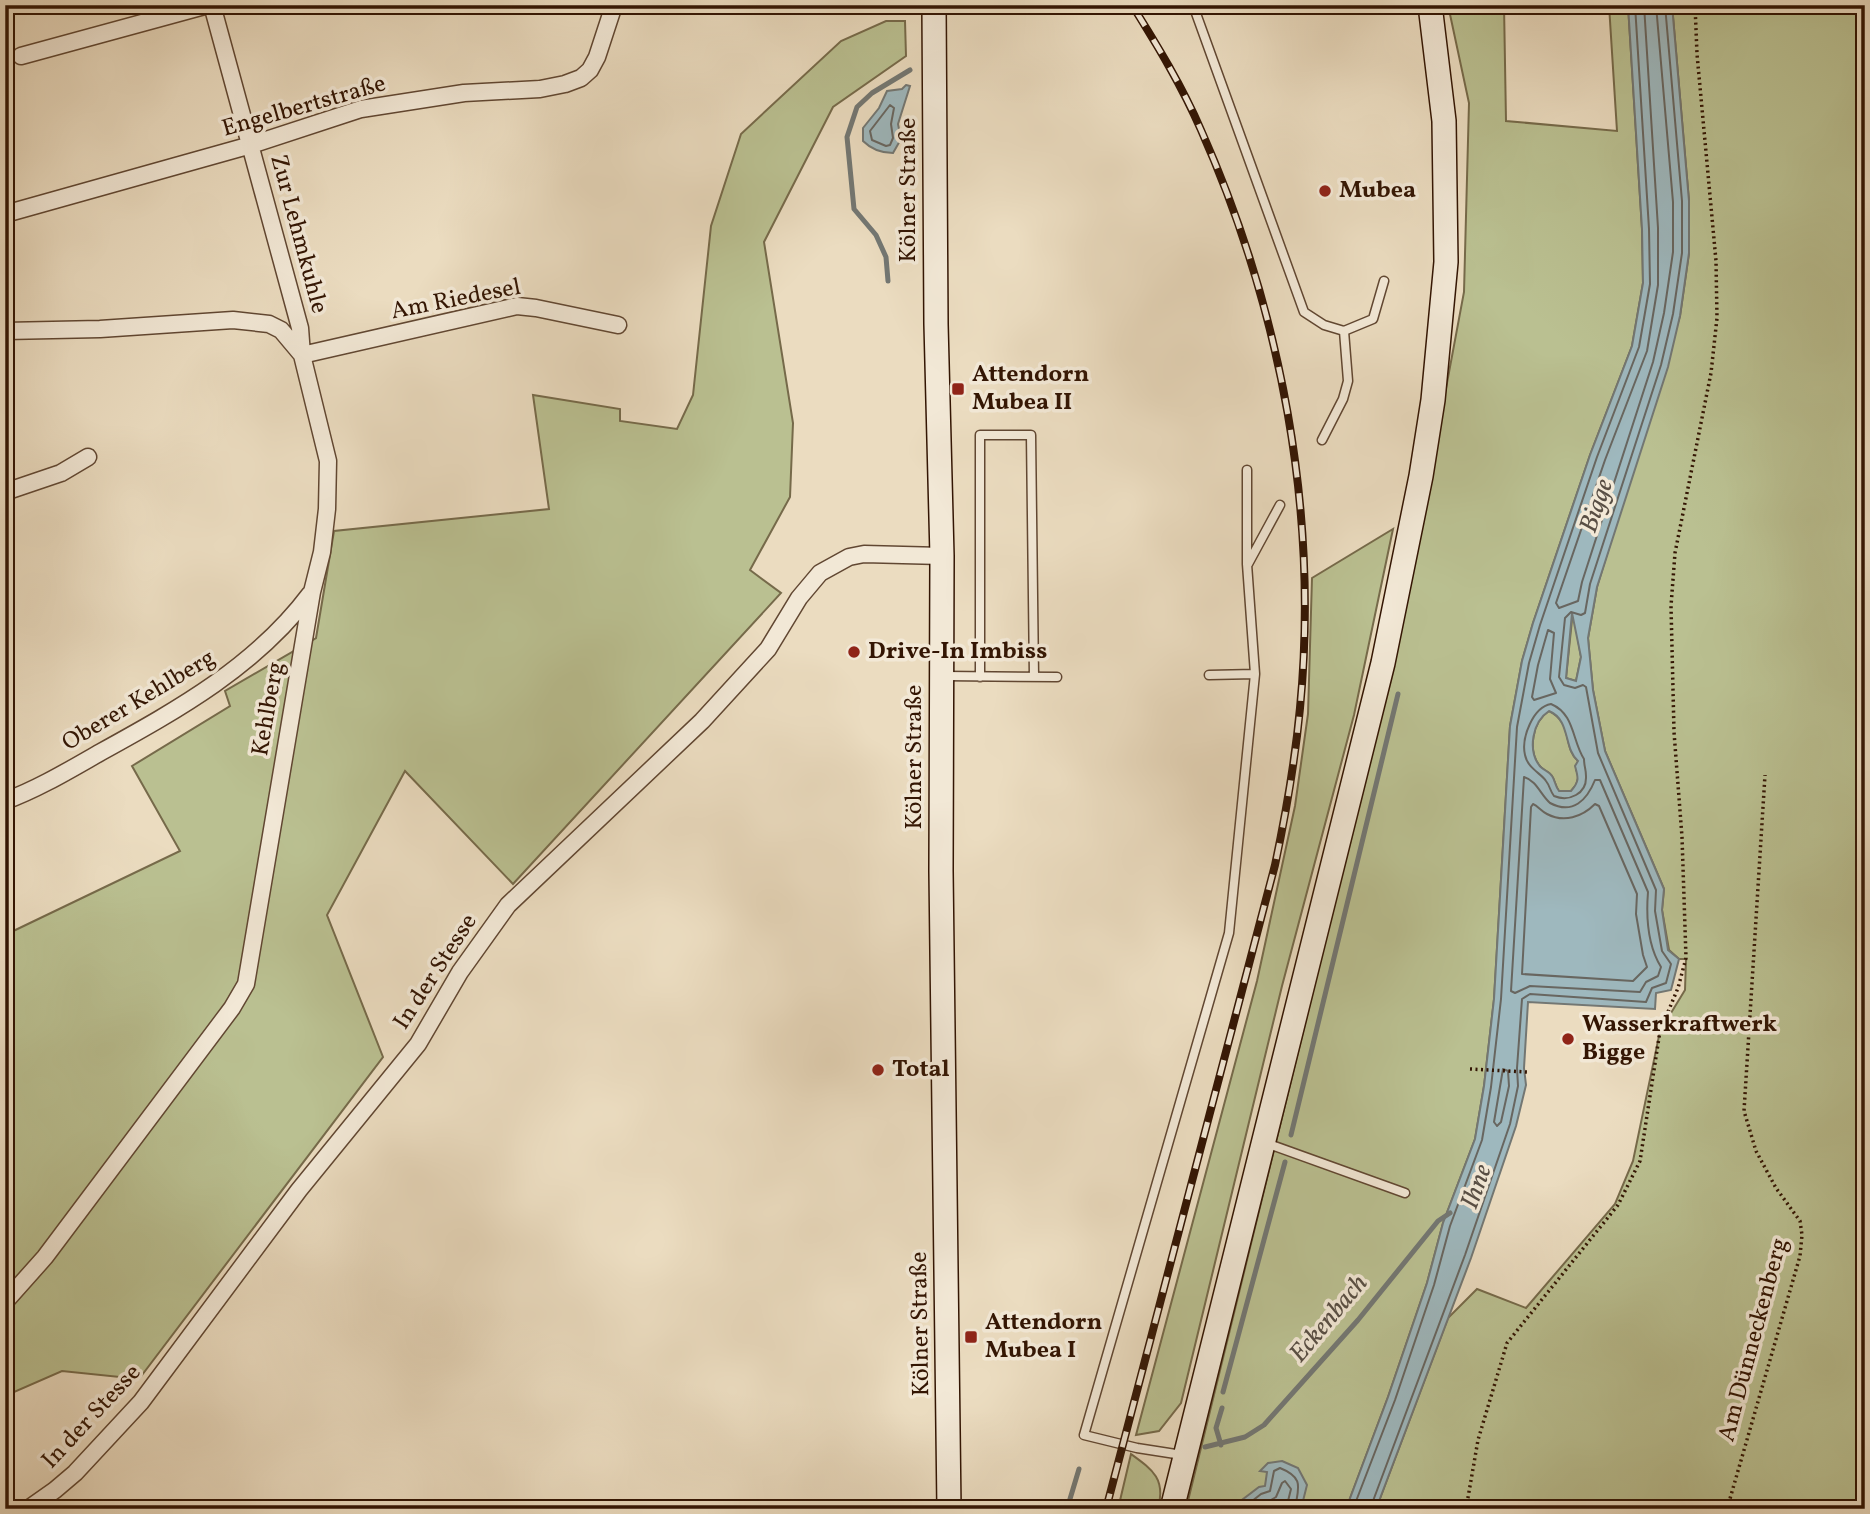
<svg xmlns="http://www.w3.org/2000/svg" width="1870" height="1514" font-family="Vollkorn,serif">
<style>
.green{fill:#bac091;stroke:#766a4a;stroke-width:2}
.water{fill:#9eb8be;stroke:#737773;stroke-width:2;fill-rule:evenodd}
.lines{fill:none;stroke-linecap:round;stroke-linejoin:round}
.shore{stroke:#686660;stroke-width:2}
.stream{stroke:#737773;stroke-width:5}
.lane-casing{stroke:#614732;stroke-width:11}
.street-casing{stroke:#614732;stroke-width:19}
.secondary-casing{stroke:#331503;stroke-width:26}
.path{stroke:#331503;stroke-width:3.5;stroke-dasharray:2 3.5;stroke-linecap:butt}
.lane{stroke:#f2e8d6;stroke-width:8}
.street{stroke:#f2e8d6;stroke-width:16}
.secondary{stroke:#f2e8d6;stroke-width:23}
.rail-casing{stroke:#331503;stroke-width:8}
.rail{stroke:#f2e8d6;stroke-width:5;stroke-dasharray:16;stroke-linecap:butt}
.poi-dot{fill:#8f2418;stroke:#f2e8d6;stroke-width:2.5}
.labels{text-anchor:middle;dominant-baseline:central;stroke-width:7;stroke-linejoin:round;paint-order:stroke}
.street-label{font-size:24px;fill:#331503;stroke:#f2e8d6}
.poi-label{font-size:24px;font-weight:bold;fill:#331503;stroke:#f2e8d6;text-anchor:start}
.water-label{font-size:26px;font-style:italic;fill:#584e44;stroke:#f2e8d6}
</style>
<rect width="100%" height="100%" fill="#ebdcc0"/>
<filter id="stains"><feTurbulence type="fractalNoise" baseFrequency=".00286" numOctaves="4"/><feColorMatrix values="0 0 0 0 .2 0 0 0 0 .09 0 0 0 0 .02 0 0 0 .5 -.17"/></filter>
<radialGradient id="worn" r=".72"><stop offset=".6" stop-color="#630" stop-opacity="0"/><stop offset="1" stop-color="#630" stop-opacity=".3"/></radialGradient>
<!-- green -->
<path class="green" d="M 1448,5 L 1504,5 L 1506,121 L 1617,131 L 1609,5 L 1628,5 L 1642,229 L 1643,283 L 1632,346 L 1590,455 L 1533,623 L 1522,661 L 1510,726 L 1494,999 L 1484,1086 L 1475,1139 L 1443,1223 L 1427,1283 L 1388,1397 L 1346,1509 L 1186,1509 L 1399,640 L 1464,292 L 1469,103 Z
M 1672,5 L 1865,5 L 1865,1509 L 1376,1509 L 1448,1318 L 1477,1289 L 1526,1308 L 1615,1204 L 1633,1161 L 1660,1031 L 1685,990 L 1686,959 L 1679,959 L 1669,950 L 1662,910 L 1664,889 L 1605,751 L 1593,690 L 1588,638 L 1597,587 L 1680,316 L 1689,253 L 1689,201 Z
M 886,21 L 905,21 L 906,56 L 833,107 L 764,242 L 793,423 L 790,497 L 750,570 L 781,593 L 513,884 L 405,771 L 327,915 L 383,1057 L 139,1379 L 62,1371 L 5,1396 L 5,935 L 180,851 L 132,766 L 230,706 L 225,691 L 316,638 L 334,531 L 549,509 L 533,395 L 620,409 L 620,421 L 677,429 L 693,395 L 711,226 L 741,134 L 841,41 Z
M 1393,529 L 1354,715 L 1282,986 L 1181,1403 L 1159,1431 L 1136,1435 L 1257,981 L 1295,806 L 1308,714 L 1312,578 Z
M 1573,610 L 1581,657 L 1576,681 L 1566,678 Z
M 1549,711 C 1573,722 1563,749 1578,761 L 1576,770 L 1579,775 L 1576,785 L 1571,791 L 1559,791 C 1555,786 1555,780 1552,776 C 1549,771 1542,770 1539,765 C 1528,750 1532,722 1549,711 Z
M 1131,1454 C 1153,1470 1166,1479 1158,1509 L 1118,1509 Z"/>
<!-- water -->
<path class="water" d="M 1628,5 L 1672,5 L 1689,201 L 1689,253 L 1680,316 L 1668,367 L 1597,587 L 1588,638 L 1593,690 L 1605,751 L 1664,889 L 1662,910 L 1668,950 L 1679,959 L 1671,990 L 1656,993 L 1655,1009 L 1528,1002 L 1524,1068 L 1526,1085 L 1516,1126 L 1471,1258 L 1376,1509 L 1346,1509 L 1388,1397 L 1427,1283 L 1443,1223 L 1475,1139 L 1484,1086 L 1494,999 L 1510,726 L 1522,661 L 1533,623 L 1590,455 L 1632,346 L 1643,283 L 1642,229 ZM 1572,613 L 1581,657 L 1576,681 L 1566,678 ZM 1549,711 C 1571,720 1563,748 1578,761 L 1575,766 C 1578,777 1580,781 1571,791 L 1559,791 C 1555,786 1555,780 1552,776 C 1549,771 1542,770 1539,765 C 1528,750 1532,722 1549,711 Z
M 906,85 L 910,86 L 898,124 L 901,139 L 893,153 C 882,153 871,149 863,141 L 863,128 L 879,108 L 887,91 L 902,89 Z
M 1282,1461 L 1298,1468 L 1307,1485 L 1301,1509 L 1230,1509 L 1259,1487 L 1265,1486 L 1267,1472 L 1260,1471 L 1268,1463 Z"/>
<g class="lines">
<!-- shore -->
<path class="shore" d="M 1644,5 L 1658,228 L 1658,285 L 1647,351 L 1605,460 L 1556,603 L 1559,608 L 1578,601 L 1582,582 L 1653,362 L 1664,313 L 1673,252 L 1673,202 L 1656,5
M 890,105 L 894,108 L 891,124 L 893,138 L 890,145 L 886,146 L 872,140 L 870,131 Z
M 1548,630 L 1554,633 L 1550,679 L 1556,693 L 1534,700 L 1532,697 L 1538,665 Z
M 1551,704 C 1575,714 1572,741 1584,759 C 1584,766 1586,769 1586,776 C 1587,794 1569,802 1554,796 C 1550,791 1550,786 1546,781 C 1541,773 1528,769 1525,755 C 1521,738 1533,707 1551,704 Z
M 1524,777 C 1537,781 1540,794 1550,803 C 1573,815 1587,800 1595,780 L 1600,780 L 1648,892 C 1646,917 1648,946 1661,967 L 1658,976 L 1646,982 L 1640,992 L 1530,986 L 1515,993 L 1511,991 Z
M 1533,804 C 1538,806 1541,811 1547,814 C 1564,823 1582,817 1595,804 L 1599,806 L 1637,894 L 1636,914 L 1643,955 L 1647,967 L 1633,981 L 1522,974 L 1531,807 Z
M 1503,1069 L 1508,1071 L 1509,1086 L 1501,1122 L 1497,1126 L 1494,1122 Z
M 1242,1509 L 1261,1494 L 1270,1491 L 1274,1471 L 1280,1468 C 1305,1478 1298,1488 1295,1509
M 1256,1509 L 1276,1497 L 1282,1483 L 1285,1481 L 1291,1489 L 1286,1509
M 1353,1509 L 1395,1400 L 1434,1285 L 1450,1226 L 1482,1140 L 1491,1087 L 1501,999 L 1517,727 L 1529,663 L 1540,625 L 1597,457 L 1639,347 L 1650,284 L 1649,229 L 1635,5
M 1370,1509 L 1465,1255 L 1510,1124 L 1518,1086 L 1517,1068 L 1522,999 L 1530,994 L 1646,1002 L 1652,988 L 1666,983 L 1671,964 L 1662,951 L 1655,911 L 1656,890 L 1598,753 L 1586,687 L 1583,685 L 1575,688 L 1564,685 L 1559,677 L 1565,618 L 1571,612 L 1581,615 L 1585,613 L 1590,584 L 1661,365 L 1673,314 L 1682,253 L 1682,201 L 1665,5"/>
<!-- stream -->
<path class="stream" d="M 888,281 L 886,257 L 876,235 L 854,209 L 847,137 L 857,107 L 872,93 L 910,70
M 1291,1135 L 1398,694
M 1223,1392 L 1285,1162
M 1221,1445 L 1216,1428 L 1222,1408
M 1205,1447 L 1245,1437 L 1264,1425 L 1358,1320 L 1438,1221 L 1450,1213
M 1067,1509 L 1079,1469"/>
<!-- lane casing -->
<g class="lane-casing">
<path id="lane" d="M 1193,5 L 1304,312 L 1324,325 L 1344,331 L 1348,381 L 1343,399 L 1322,440
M 1344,331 L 1373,319 L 1384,281
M 1248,564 L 1280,505
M 1209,675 L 1255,674
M 945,676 L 1057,677
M 980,677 L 980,435 L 1031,435 L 1034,677
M 1266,1143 L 1405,1193
M 1182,1455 L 1137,1448 L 1084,1435 L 1229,933 L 1255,674 L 1247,564 L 1247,470"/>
</g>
<!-- street casing -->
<g class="street-casing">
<path id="street" d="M 212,5 L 300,328 L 302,355 L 517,306 L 536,308 L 618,325
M 21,56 L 208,5
M 5,214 L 251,145 L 361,109 L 464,93 L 540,89 L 565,84 L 581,78 L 590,70 L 597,57 L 614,5
M 5,331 L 100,329 L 233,320 L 269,324 L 281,330 L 302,355 L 328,461 L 327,509 L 322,552 L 312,592 L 246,984 L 232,1008 L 45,1257 L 5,1302
M 5,492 L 61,473 L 88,457
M 5,801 C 38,789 71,769 101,752 C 179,709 256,666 310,594
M 28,1509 L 55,1490 L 75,1473 L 141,1402 L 299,1190 L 418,1044 L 460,972 L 508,905 L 702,721 L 768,649 L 799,598 L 820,573 L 849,557 L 864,554 L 942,556"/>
</g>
<!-- secondary casing -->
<g class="secondary-casing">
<path id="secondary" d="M 934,5 L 936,324 L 942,556 L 941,871 L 949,1509
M 1172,1509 L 1383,663 L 1421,476 L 1433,400 L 1446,262 L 1444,121 L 1430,5"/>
</g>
<!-- path -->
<path class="path" d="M 1470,1069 L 1527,1072
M 1466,1509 L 1478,1440 L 1507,1343 L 1618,1205 L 1640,1161 L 1660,1031 L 1678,988 L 1686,958 L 1682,837 L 1674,732 L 1671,606 L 1675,553 L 1711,373 L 1717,318 L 1716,261 L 1697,54 L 1695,5
M 1727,1509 L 1800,1256 L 1802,1235 L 1800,1221 L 1776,1188 L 1756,1151 L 1744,1111 L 1765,775"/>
<!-- lane -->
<use href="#lane" class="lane"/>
<!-- street -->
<use href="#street" class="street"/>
<!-- secondary -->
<use href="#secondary" class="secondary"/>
<!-- rail casing -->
<g class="rail-casing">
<path id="rail" d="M 1106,1509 L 1275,865 C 1286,813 1295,761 1300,708 C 1319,512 1281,310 1201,130 C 1182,86 1157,45 1132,5"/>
</g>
<!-- rail -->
<use href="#rail" class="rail"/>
</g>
<!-- markers -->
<g class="poi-dot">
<circle cx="1325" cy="191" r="7"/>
<rect x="951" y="382" width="14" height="14" rx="3.5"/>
<circle cx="854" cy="652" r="7"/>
<circle cx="1568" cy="1039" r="7"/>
<circle cx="878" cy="1070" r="7"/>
<rect x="964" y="1330" width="14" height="14" rx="3.5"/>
</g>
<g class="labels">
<!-- street labels -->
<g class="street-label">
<text transform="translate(304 107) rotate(-16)">Engelbertstraße</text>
<text transform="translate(909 190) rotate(-90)">Kölner Straße</text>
<text transform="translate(298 234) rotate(75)">Zur Lehmkuhle</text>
<text transform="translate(456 300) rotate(-11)">Am Riedesel</text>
<text transform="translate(139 701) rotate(-31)">Oberer Kehlberg</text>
<text transform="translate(269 709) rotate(-80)">Kehlberg</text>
<text transform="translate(915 757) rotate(-90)">Kölner Straße</text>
<text transform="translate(436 972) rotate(-57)">In der Stesse</text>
<text transform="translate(921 1324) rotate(-91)">Kölner Straße</text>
<text transform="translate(1754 1340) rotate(-75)">Am Dünneckenberg</text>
<text transform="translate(92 1417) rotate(-47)">In der Stesse</text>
</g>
<!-- poi labels -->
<g class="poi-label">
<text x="1339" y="191">Mubea</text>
<text x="972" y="375">Attendorn<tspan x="972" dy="28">Mubea II</tspan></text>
<text x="868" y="652">Drive-In Imbiss</text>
<text x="1582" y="1025">Wasserkraftwerk<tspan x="1582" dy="28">Bigge</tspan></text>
<text x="892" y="1070">Total</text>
<text x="985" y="1323">Attendorn<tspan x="985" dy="28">Mubea I</tspan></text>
</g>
<!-- water labels -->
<g class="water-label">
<text transform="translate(1597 506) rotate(-71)">Bigge</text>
<text transform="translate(1477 1187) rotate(-70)">Ihne</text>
<text transform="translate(1329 1319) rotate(-50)">Eckenbach</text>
</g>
</g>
<!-- margin -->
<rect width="1870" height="1514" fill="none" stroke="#ebdcc0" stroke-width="28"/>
<rect x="7" y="7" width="1856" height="1500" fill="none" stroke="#331503" stroke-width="3.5"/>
<rect x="14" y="14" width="1842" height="1486" fill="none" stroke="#331503" stroke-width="2"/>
<rect width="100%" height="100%" filter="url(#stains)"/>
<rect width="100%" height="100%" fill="url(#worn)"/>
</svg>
